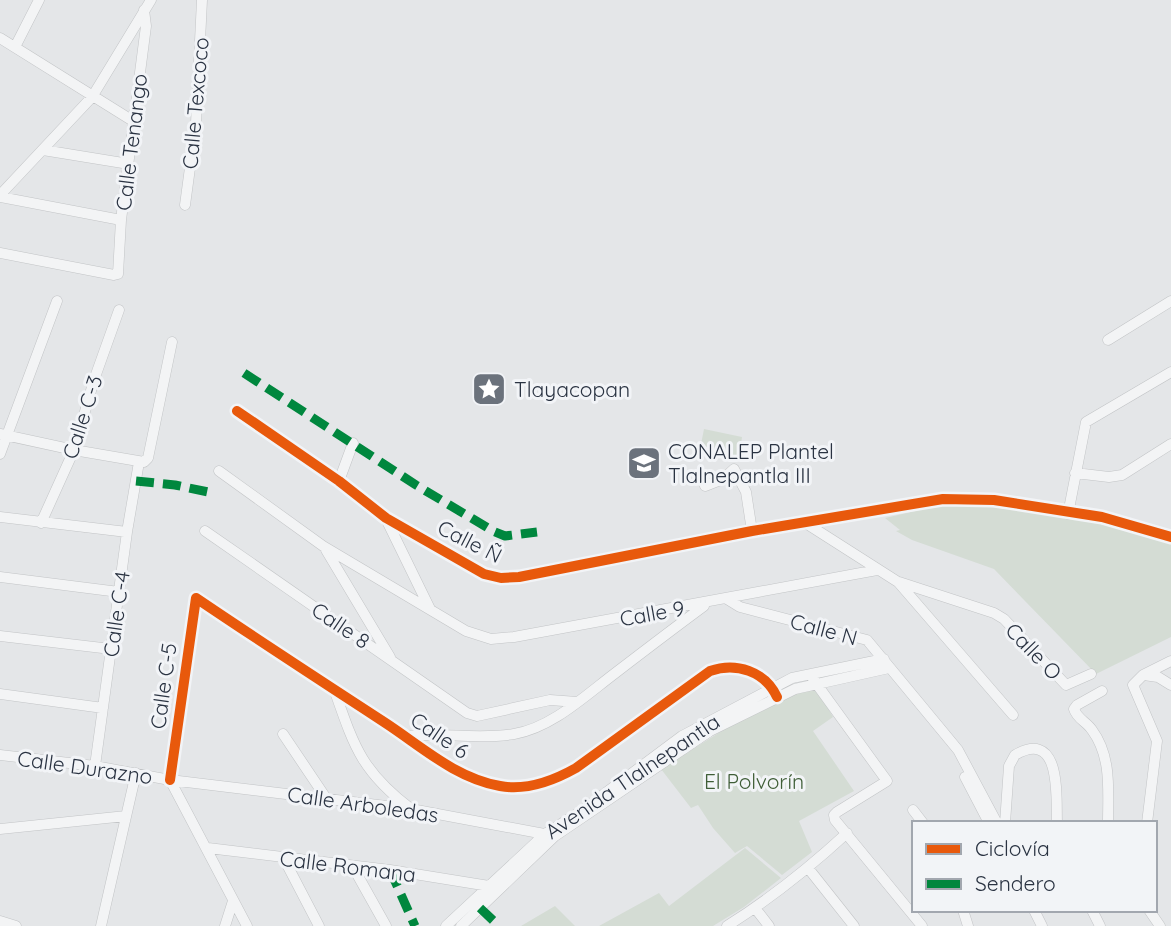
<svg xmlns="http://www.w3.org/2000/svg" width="1171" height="926" font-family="Quicksand,sans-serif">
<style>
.green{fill:#d4dcd4}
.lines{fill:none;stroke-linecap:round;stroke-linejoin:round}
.minor-casing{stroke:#c2c4c6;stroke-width:11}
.minor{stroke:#f3f4f5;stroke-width:10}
.quiet{stroke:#00873e;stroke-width:9;stroke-dasharray:18 9;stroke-linecap:butt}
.cycleway-casing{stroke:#f2f4f7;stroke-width:15}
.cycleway{stroke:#e8590c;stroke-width:10}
.labels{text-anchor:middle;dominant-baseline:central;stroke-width:6;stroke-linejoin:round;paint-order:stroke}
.street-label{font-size:21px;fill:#2a3342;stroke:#f2f4f7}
.poi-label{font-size:21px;fill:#2a3342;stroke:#f2f4f7;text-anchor:start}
.park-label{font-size:21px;fill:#3f5e37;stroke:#f2f4f7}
</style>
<rect width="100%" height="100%" fill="#e4e6e8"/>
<!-- green -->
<path class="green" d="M 704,429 L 742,437 L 739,458 L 700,449 Z
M 941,505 L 1038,509 L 1171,541 L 1171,637 L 1096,674 L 994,569 L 912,540 L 896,531 L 900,530 L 885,518 Z
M 813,683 L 833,717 L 813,731 L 854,791 L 799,821 L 812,852 L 782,875 L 747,846 L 735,853 L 713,828 L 698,805 L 691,808 L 661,769 L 749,714 Z
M 745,848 L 781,878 L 744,907 L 713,926 L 599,926 L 659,893 L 669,906 Z
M 555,906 L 575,926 L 521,926 Z"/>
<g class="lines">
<!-- minor casing -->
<g class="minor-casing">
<path id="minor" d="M 0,38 L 133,121
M 15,47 L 39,0
M 43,150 L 129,164
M 0,195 L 92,97 L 151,0
M 0,197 L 121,220
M 185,205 L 196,123 L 202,0
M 0,253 L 114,275 L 118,274 L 121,220 L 146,26 L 144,10
M 1108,340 L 1171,301
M 237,411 L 339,481 L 386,518 L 484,574 L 501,578 L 519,577 L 752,531 L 943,499 L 994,500 L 1102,517 L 1171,537
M 0,434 L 74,450 L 144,462 L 148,458 L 172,342
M 0,454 L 57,301
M 219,471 L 323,546 L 466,631 L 491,639 L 514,637 L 877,570
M 1075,473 L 1109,477 L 1122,475 L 1171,444
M 339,481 L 353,443
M 705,486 L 723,479 L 734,469 L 746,492 L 752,531
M 1068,514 L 1086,422 L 1171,372
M 0,517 L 127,532
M 386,519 L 430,609
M 804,522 L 898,582 L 1013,715
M 41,523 L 74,450 L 94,380 L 119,310
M 205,531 L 467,713 L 477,716 L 550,700 L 577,702
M 326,550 L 390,657
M 0,577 L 119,592
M 899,582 L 994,613 L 1004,619 L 1066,685 L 1091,674
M 727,599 L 740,607 L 867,640 L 958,750 L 997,823
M 0,636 L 111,649
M 1144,675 L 1158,677 L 1171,685
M 813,679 L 887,781 L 837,812 L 834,815 L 835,820 L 922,926
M 334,689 C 354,746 361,771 411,809
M 1102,691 L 1077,705 L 1074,709 C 1077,719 1087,722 1092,730 C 1112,757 1108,791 1108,823
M 0,694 L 103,708
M 283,734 L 326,798
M 407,736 C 442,732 478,740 514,734 C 551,728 585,696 614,674 C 644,651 674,628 704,606
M 0,755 L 95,766 L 170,780 L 411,809 L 555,836
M 95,766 L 127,532 L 139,462
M 965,777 L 989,823
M 170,780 L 196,598 C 258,640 321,681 384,722 C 421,746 455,778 500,786 C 527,791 553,781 576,768 L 710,671 C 736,662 765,671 777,697
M 170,780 L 247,926
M 913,810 L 923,823
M 1005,823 L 1009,766 L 1015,755 C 1062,728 1056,797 1057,823
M 1147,823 L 1157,741 L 1133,685 L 1143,675 L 1171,661
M 0,829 L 126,816
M 208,848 L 390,870 L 489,886
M 283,857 L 319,926
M 353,867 L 386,926
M 808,868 L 854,926
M 755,908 L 769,926
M 963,910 L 968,926
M 1034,910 L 1042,926
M 1092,910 L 1100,926
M 1149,910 L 1160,926
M 0,921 L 16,926
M 101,926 L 136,773
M 225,926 L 233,901
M 446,926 L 545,834 L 580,812 L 682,736 L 792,678 L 884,659
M 461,926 L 555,836 L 710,731 L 795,689 L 889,668
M 727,926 C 770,899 809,868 847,833"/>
</g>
<!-- minor -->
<use href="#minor" class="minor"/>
<!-- quiet -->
<path class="quiet" d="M 244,373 L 416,485 L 493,531 L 505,536 L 537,532
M 136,481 L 175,485 L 213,493
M 390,870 L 415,926
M 480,908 L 499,926"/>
<!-- cycleway casing -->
<g class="cycleway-casing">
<path id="cycleway" d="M 237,411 L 339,481 L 386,518 L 484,574 L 501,578 L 519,577 L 752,531 L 943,499 L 994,500 L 1102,517 L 1171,537
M 170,780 L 196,598 C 258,640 321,681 384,722 C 421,746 455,778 500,786 C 527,791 553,781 576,768 L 710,671 C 736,662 765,671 777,697"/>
</g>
<!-- cycleway -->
<use href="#cycleway" class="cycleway"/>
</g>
<!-- icons -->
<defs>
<g id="sight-square" transform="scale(1.75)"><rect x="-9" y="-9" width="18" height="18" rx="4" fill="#6b727c" stroke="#f2f4f7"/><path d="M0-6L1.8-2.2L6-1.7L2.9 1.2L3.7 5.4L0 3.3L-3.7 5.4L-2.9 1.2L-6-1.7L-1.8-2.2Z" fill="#fff"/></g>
<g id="university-square" transform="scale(1.75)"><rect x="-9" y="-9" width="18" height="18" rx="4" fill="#6b727c" stroke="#f2f4f7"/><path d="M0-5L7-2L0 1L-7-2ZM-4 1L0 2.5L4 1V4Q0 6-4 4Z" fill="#fff"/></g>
</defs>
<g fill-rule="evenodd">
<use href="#sight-square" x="489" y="389"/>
<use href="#university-square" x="644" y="463"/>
</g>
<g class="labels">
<!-- street labels -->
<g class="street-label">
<text transform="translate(195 103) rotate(-85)">Calle Texcoco</text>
<text transform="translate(131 142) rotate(-83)">Calle Tenango</text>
<text transform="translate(82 417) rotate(-72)">Calle C-3</text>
<text transform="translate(470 541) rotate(27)">Calle Ñ</text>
<text transform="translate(652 613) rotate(-10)">Calle 9</text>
<text transform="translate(116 614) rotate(-82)">Calle C-4</text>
<text transform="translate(341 625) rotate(34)">Calle 8</text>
<text transform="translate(824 629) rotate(15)">Calle N</text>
<text transform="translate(1034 651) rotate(46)">Calle O</text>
<text transform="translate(163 686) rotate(-82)">Calle C-5</text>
<text transform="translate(440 735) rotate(34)">Calle 6</text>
<text transform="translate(85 767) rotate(8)">Calle Durazno</text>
<text transform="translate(632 776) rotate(-34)">Avenida Tlalnepantla</text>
<text transform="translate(363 804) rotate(8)">Calle Arboledas</text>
<text transform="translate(348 866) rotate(7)">Calle Romana</text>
</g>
<!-- poi labels -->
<g class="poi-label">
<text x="514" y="389">Tlayacopan</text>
<text x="668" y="451">CONALEP Plantel<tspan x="668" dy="24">Tlalnepantla III</tspan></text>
</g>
<!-- park labels -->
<g class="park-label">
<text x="754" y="781">El Polvorín</text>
</g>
</g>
<!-- legend -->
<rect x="912" y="821" width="245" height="91" fill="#f2f4f7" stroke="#a2a7af" stroke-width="2"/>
<rect x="926" y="844" width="35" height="10" fill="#e8590c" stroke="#a2a7af" stroke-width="2"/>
<text x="975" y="856" font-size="21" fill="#2a3342">Ciclovía</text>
<rect x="926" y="879" width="35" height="10" fill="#00873e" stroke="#a2a7af" stroke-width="2"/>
<text x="975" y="891" font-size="21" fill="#2a3342">Sendero</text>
</svg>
